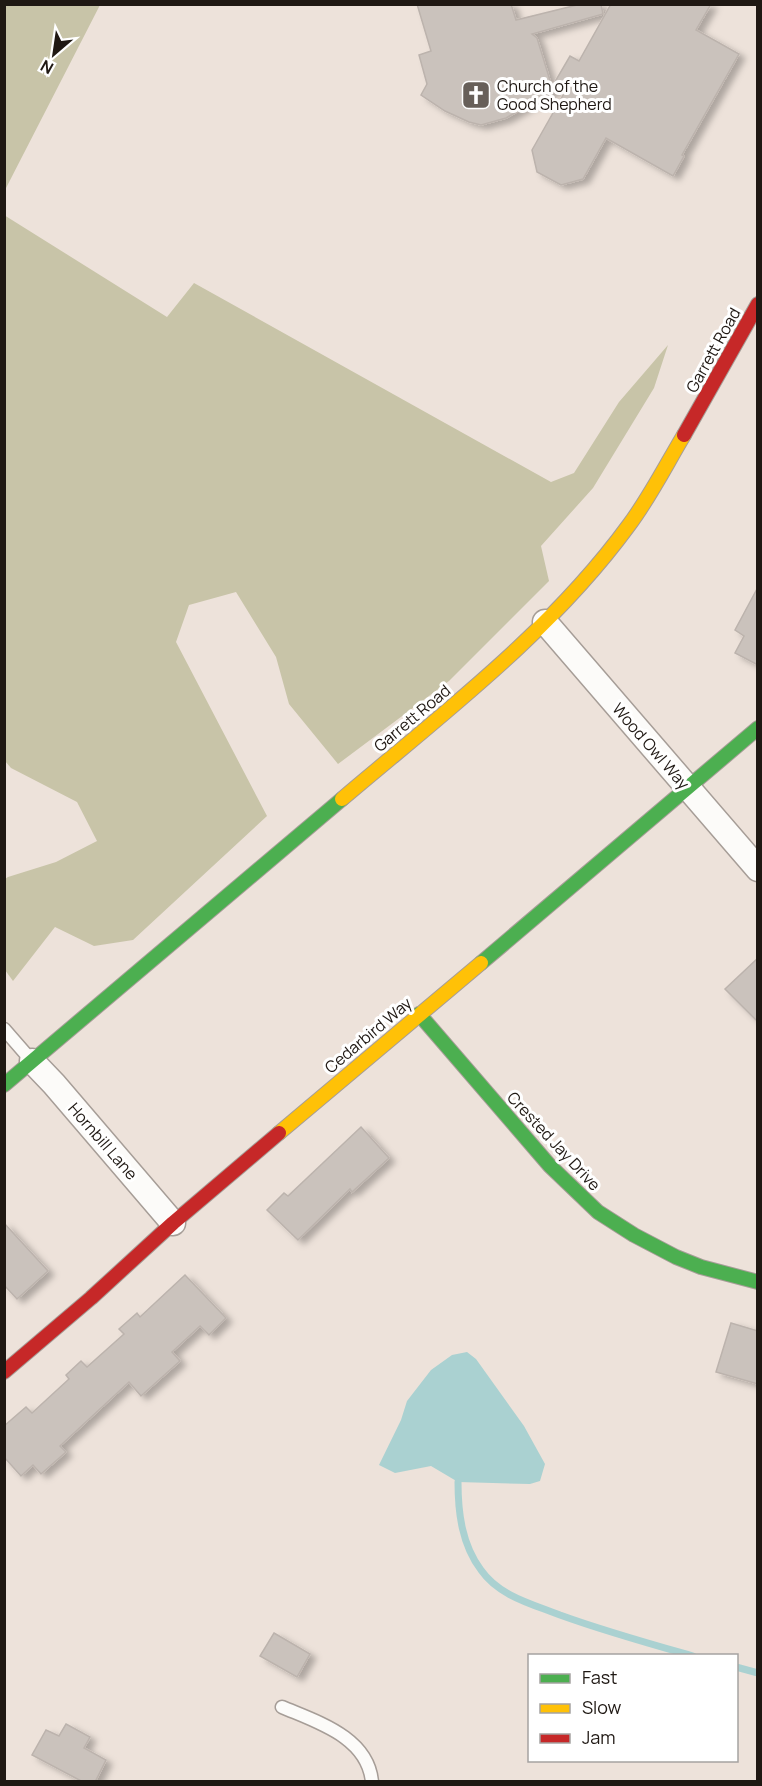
<svg xmlns="http://www.w3.org/2000/svg" width="762" height="1786" font-family="Manrope,sans-serif">
<style>
.forest{fill:#c8c4a8}
.water{fill:#aad1d1}
.lines{fill:none;stroke-linecap:round;stroke-linejoin:round}
.stream{stroke:#aad1d1;stroke-width:7}
.building{fill:#cac2bc;stroke:#bcb3ad;stroke-width:1.5;filter:url(#shadow)}
.lane-casing{stroke:#a69d97;stroke-width:15}
.street-casing{stroke:#a69d97;stroke-width:27}
.fast-casing{stroke:#a69d97;stroke-width:16}
.slow-casing{stroke:#a69d97;stroke-width:16}
.jam-casing{stroke:#a69d97;stroke-width:16}
.lane{stroke:#fcfbf9;stroke-width:12}
.street{stroke:#fcfbf9;stroke-width:24}
.fast{stroke:#4caf50;stroke-width:14}
.slow{stroke:#ffc107;stroke-width:14}
.jam{stroke:#c62828;stroke-width:14}
.labels{text-anchor:middle;dominant-baseline:central;stroke-width:6;stroke-linejoin:round;paint-order:stroke}
.poi-label{font-size:16px;fill:#1f1813;stroke:#fff;text-anchor:start}
.street-label{font-size:16px;fill:#1f1813;stroke:#fff}
</style>
<defs>
<filter id="shadow"><feDropShadow dx="6" dy="4" stdDeviation="3" flood-color="#0004"/></filter>
</defs>
<rect width="100%" height="100%" fill="#ede2da"/>
<!-- forest -->
<path class="forest" d="M 5,4 L 100,5 L 5,190 L 4,5 Z
M 4,215 L 167,317 L 194,283 L 551,482 L 574,473 L 619,402 L 668,345 L 654,388 L 593,488 L 541,546 L 549,581 L 449,681 L 338,764 L 289,704 L 276,657 L 236,592 L 189,605 L 176,642 L 267,816 L 133,940 L 94,946 L 55,927 L 13,981 L 5,970 L 5,879 L 8,877 L 56,862 L 97,841 L 77,802 L 11,768 L 5,761 Z"/>
<!-- water -->
<path class="water" d="M 467,1352 L 476,1359 L 524,1426 L 545,1464 L 540,1481 L 530,1484 L 458,1482 L 431,1466 L 395,1473 L 379,1465 L 401,1420 L 407,1401 L 431,1370 L 452,1355 Z"/>
<g class="lines">
<!-- stream -->
<path class="stream" d="M 458,1482 C 458,1513 462,1545 481,1570 C 499,1596 532,1604 560,1615 C 604,1631 647,1643 693,1656
M 736,1667 L 758,1673"/>
</g>
<!-- building -->
<path class="building" d="M 417,4 L 511,4 L 516,20 L 581,4 L 601,4 L 603,14 L 532,34 L 537,38 L 552,87 L 570,56 L 579,61 L 611,4 L 711,4 L 696,30 L 739,54 L 682,155 L 684,156 L 673,176 L 606,138 L 583,179 L 561,185 L 537,172 L 532,150 L 571,81 L 506,118 L 481,125 L 469,122 L 445,111 L 421,95 L 427,84 L 419,55 L 431,51 Z
M 758,587 L 758,665 L 735,653 L 744,636 L 735,630 Z
M 758,958 L 758,1022 L 725,989 Z
M 361,1127 L 389,1158 L 352,1192 L 350,1189 L 298,1240 L 267,1210 L 284,1193 L 288,1196 Z
M 4,1223 L 48,1271 L 17,1299 L 4,1285 Z
M 185,1275 L 226,1318 L 209,1335 L 200,1326 L 172,1352 L 180,1361 L 141,1396 L 129,1382 L 60,1446 L 66,1452 L 41,1474 L 33,1465 L 21,1476 L 4,1457 L 4,1426 L 26,1407 L 32,1413 L 69,1379 L 66,1375 L 81,1361 L 87,1367 L 124,1334 L 119,1329 L 137,1313 L 140,1317 Z
M 731,1323 L 758,1331 L 758,1384 L 716,1372 Z
M 274,1633 L 310,1654 L 297,1677 L 260,1656 Z
M 66,1724 L 90,1737 L 84,1748 L 106,1760 L 95,1782 L 83,1782 L 32,1755 L 46,1730 L 59,1736 Z"/>
<g class="lines">
<!-- lane casing -->
<g class="lane-casing">
<path id="lane" d="M 4,1029 L 31,1060
M 282,1707 C 317,1722 368,1737 372,1782"/>
</g>
<!-- street casing -->
<g class="street-casing">
<path id="street" d="M 545,622 L 758,869
M 32,1061 L 54,1084 L 173,1223"/>
</g>
<!-- fast casing -->
<g class="fast-casing">
<path id="fast" d="M 481,963 L 758,728
M 419,1014 L 550,1166 L 598,1212 L 634,1235 L 676,1257 L 701,1267 L 758,1282
M 4,1085 L 342,799"/>
</g>
<!-- slow casing -->
<g class="slow-casing">
<path id="slow" d="M 342,799 C 442,714 551,632 629,525 C 650,497 666,465 684,435
M 279,1133 L 481,963"/>
</g>
<!-- jam casing -->
<g class="jam-casing">
<path id="jam" d="M 684,435 L 758,304
M 4,1372 L 91,1298 L 173,1223 L 279,1133"/>
</g>
<!-- lane -->
<use href="#lane" class="lane"/>
<!-- street -->
<use href="#street" class="street"/>
<!-- fast -->
<use href="#fast" class="fast"/>
<!-- slow -->
<use href="#slow" class="slow"/>
<!-- jam -->
<use href="#jam" class="jam"/>
</g>
<!-- icons -->
<defs>
<g id="church-square" transform="scale(1.5)"><rect x="-9" y="-9" width="18" height="18" rx="4" fill="#675f59" stroke="#fff"/><path d="M-1.2-6h2.4v3.5h3.3v2.4h-3.3V6h-2.4V-.1h-3.3v-2.4h3.3Z" fill="#fff"/></g>
</defs>
<g fill-rule="evenodd">
<use href="#church-square" x="476" y="95"/>
</g>
<g class="labels">
<!-- poi labels -->
<g class="poi-label">
<text x="497" y="86">Church of the<tspan x="497" dy="18">Good Shepherd</tspan></text>
</g>
<!-- street labels -->
<g class="street-label">
<text transform="translate(713 350) rotate(-61)">Garrett Road</text>
<text transform="translate(412 718) rotate(-40)">Garrett Road</text>
<text transform="translate(651 746) rotate(49)">Wood Owl Way</text>
<text transform="translate(368 1035) rotate(-40)">Cedarbird Way</text>
<text transform="translate(103 1141) rotate(49)">Hornbill Lane</text>
<text transform="translate(554 1141) rotate(47)">Crested Jay Drive</text>
</g>
</g>
<!-- border -->
<rect width="762" height="1786" fill="none" stroke="#1f1813" stroke-width="12"/>
<!-- legend -->
<rect x="528" y="1654" width="210" height="108" fill="#ffffff" stroke="#a5a3a1" stroke-width="1.5"/>
<rect x="540" y="1674" width="30" height="9" fill="#4caf50" stroke="#a5a3a1" stroke-width="1.5"/>
<text x="582" y="1684" font-size="18" fill="#1f1813">Fast</text>
<rect x="540" y="1704" width="30" height="9" fill="#ffc107" stroke="#a5a3a1" stroke-width="1.5"/>
<text x="582" y="1714" font-size="18" fill="#1f1813">Slow</text>
<rect x="540" y="1734" width="30" height="9" fill="#c62828" stroke="#a5a3a1" stroke-width="1.5"/>
<text x="582" y="1744" font-size="18" fill="#1f1813">Jam</text>
<!-- north arrow -->
<g transform="translate(54 54) rotate(209)" stroke="#ffffff" stroke-width="4.5" paint-order="stroke">
<path d="M0-4.5L10 22L0 15L-10 22Z" fill="#1f1813"/>
<text y="-9" font-size="16" font-weight="bold" text-anchor="middle" fill="#1f1813">N</text>
</g>
</svg>
